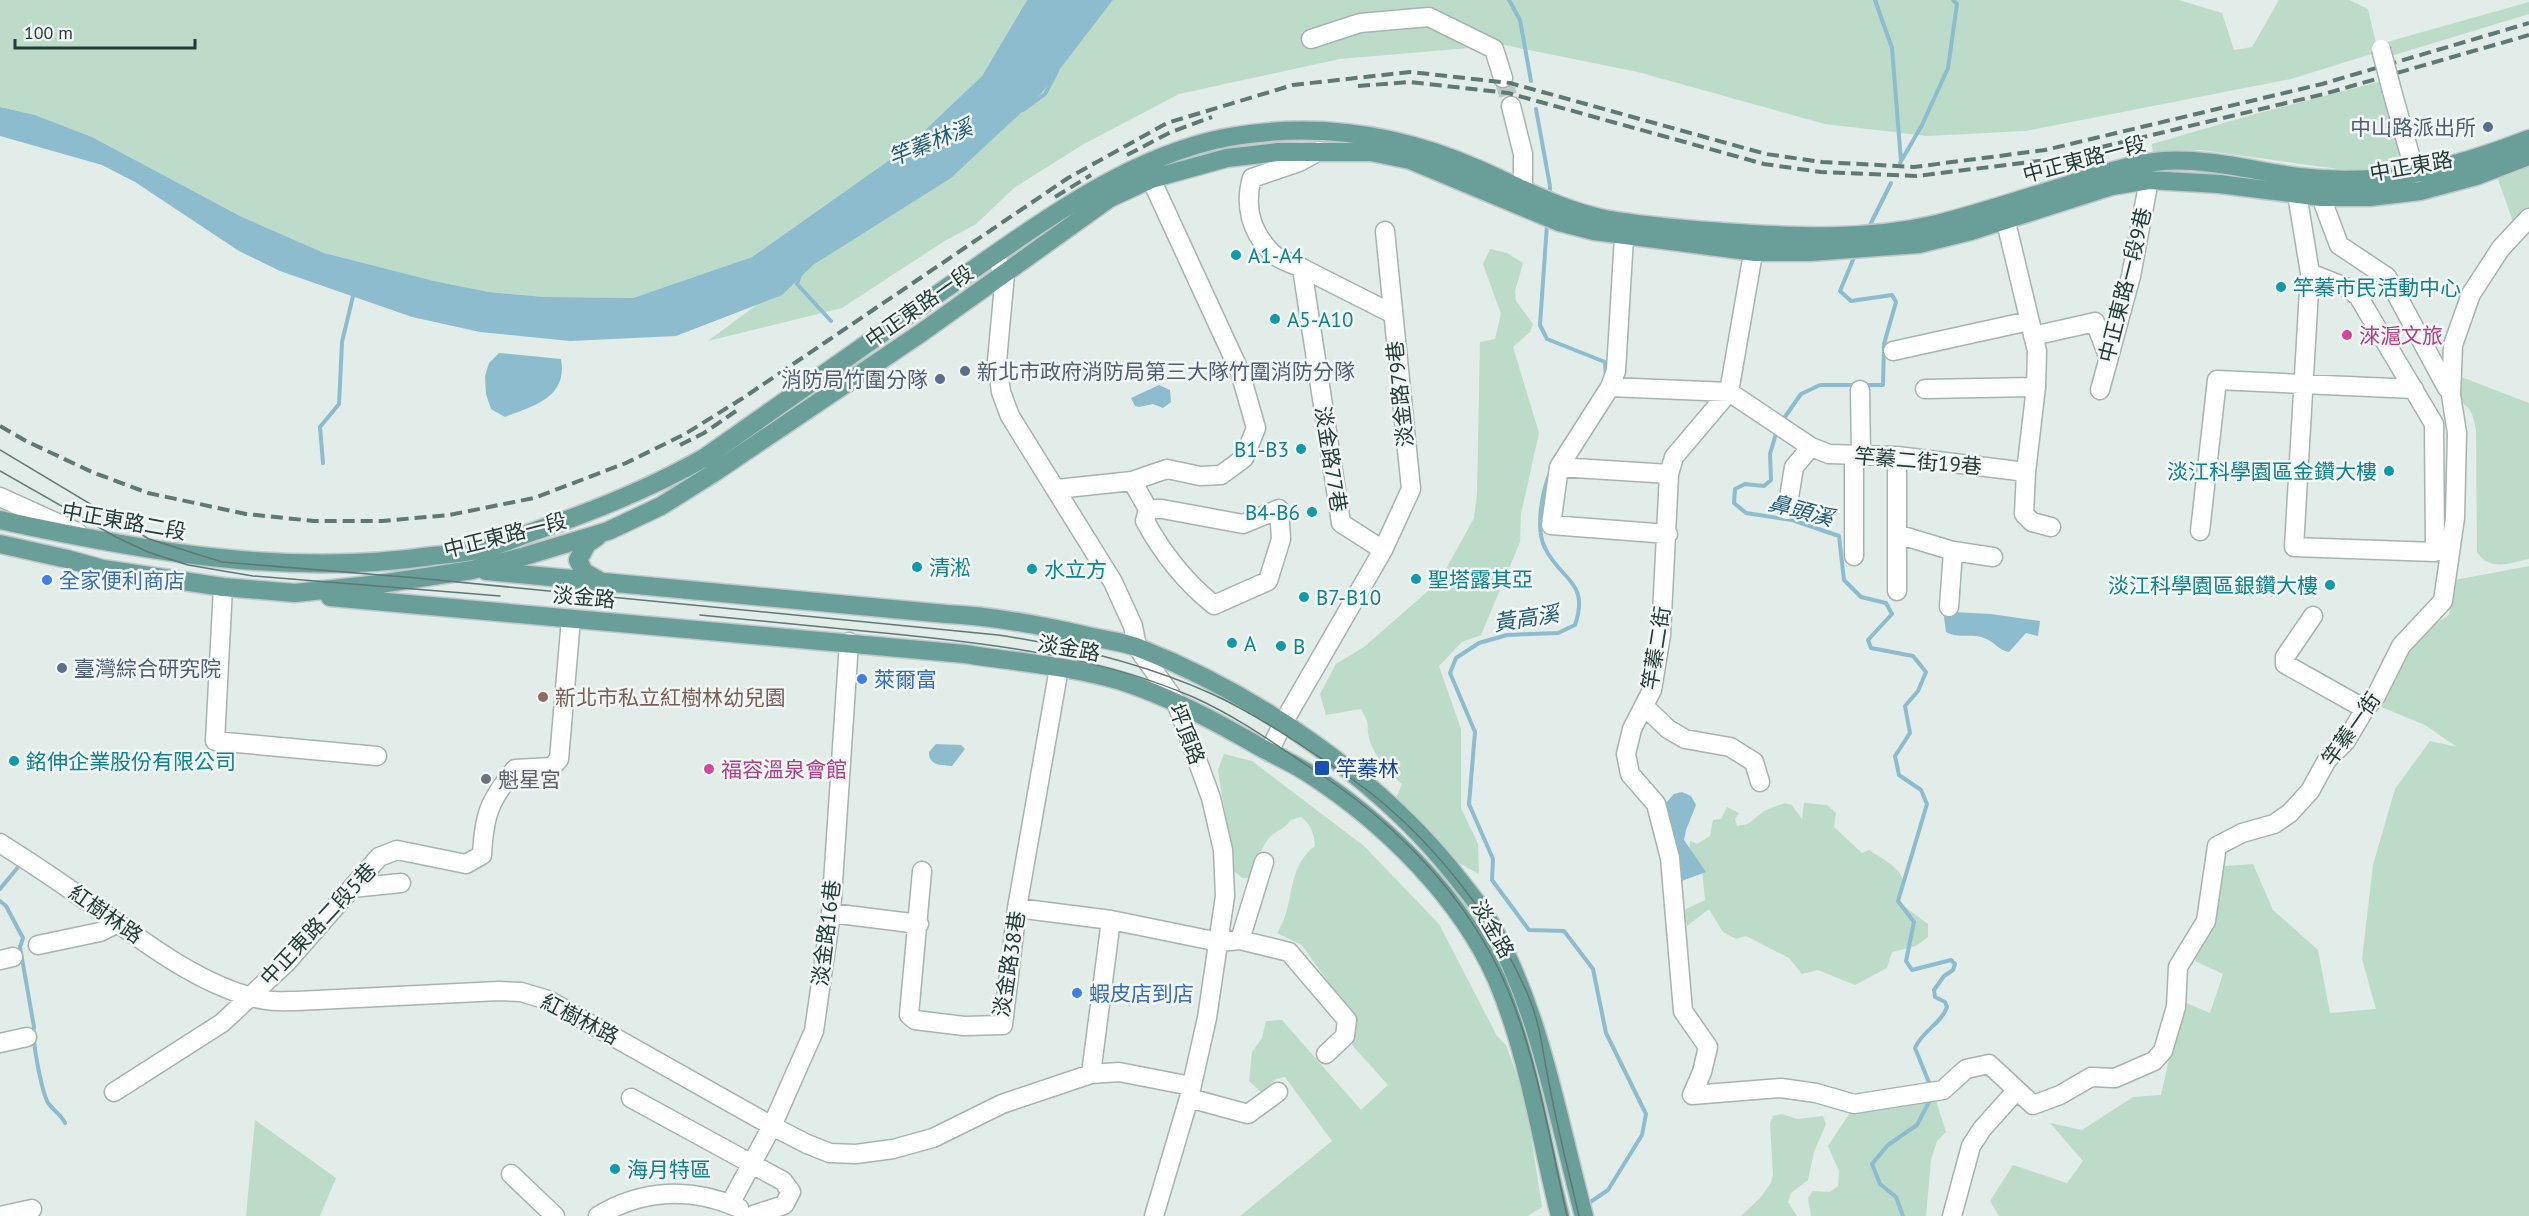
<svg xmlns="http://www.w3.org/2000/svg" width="2529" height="1216" font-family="'PT Sans','Noto Sans TC',sans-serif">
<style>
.green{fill:#bcdcc9}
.water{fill:#8dbcce}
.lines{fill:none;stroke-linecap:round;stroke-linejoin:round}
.stream{stroke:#8dbcce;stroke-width:4}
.minor-tunnel{stroke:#bcc9c6;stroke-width:18;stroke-dasharray:18 9;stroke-linecap:butt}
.minor-casing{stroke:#a5b4b1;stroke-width:21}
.major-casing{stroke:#c1c8c8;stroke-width:21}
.minor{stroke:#fff;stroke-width:18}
.major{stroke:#699f98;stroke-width:18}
.tram{stroke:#5e7874;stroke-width:1.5}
.rail{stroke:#5e7874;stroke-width:4;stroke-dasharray:12 6;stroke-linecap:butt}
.minor-bridge-casing{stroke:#a5b4b1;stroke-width:21;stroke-linecap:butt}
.minor-bridge{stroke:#fff;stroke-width:18}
.service-dot{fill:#5c6f8a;stroke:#f3f8f6;stroke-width:2}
.culture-dot{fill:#0f9aa8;stroke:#f3f8f6;stroke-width:2}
.hotel-dot{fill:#d1479c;stroke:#f3f8f6;stroke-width:2}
.shop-dot{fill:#3f7fe0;stroke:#f3f8f6;stroke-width:2}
.education-dot{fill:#8d6e63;stroke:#f3f8f6;stroke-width:2}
.transit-dot{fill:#1a4fb4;stroke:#f3f8f6;stroke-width:2}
.worship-dot{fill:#6b7280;stroke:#f3f8f6;stroke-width:2}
.labels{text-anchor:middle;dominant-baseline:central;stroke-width:5;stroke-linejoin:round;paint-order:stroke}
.service-label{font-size:21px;fill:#4e5e75;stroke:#f3f8f6;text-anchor:end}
.street-label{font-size:21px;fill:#233c39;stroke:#f3f8f6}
.culture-label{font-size:21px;fill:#0d838f;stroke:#f3f8f6;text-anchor:start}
.hotel-label{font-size:21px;fill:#b23c85;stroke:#f3f8f6;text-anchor:start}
.shop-label{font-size:21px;fill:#366cbe;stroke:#f3f8f6;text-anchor:start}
.education-label{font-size:21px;fill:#785e54;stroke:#f3f8f6;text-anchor:start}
.transit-label{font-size:21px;fill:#164399;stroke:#f3f8f6;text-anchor:start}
.worship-label{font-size:21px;fill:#5b616d;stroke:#f3f8f6;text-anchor:start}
.water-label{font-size:22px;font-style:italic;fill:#205c75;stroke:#f3f8f6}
</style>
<rect width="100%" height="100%" fill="#e2ece9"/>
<!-- green -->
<path class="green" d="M 0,0 L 1027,0 L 982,76 L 905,149 L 752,257 L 633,298 L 545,297 L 489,292 L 434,281 L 324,253 L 240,216 L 92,137 L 35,115 L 0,107 Z
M 1113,0 L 2179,0 L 2222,13 L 2234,50 L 2252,47 L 2279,0 L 2349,0 L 2368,9 L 2378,52 L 2291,79 L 2025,131 L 1927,136 L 1825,124 L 1638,72 L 1504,45 L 1340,59 L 1179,94 L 1082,145 L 1014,188 L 976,224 L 943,242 L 842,308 L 708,341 L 1040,95 Z
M 2529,2 L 2529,14 L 2391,56 L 2387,42 Z
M 2386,80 L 2410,165 L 2353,171 L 2200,150 L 2153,153 L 2152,144 L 2255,114 Z
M 2529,167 L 2529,215 L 2524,220 L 2513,222 L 2498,179 Z
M 1490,249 L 1507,253 L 1523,263 L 1515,291 L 1516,301 L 1533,324 L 1530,332 L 1513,347 L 1539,433 L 1521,514 L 1520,542 L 1481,635 L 1462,642 L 1439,666 L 1461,729 L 1461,808 L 1478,844 L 1479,874 L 1457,862 L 1395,800 L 1402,784 C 1390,773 1375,757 1370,741 C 1365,725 1372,727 1361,709 L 1326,715 L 1320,694 L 1336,664 L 1364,647 L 1444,577 L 1446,569 L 1474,518 L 1477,493 L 1480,342 L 1495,339 L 1501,314 L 1483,264 Z
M 2456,375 L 2529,403 L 2529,559 C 2509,563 2490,572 2477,552 L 2476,430 C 2473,415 2472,408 2458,400 Z
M 2529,566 L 2529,1216 L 1999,1216 L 1990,1201 L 2013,1165 L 2067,1183 L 2083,1161 L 2050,1123 L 2082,1130 L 2133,1097 L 2161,1095 L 2182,1001 L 2210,1013 L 2223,974 L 2195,961 L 2225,866 L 2253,864 L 2273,910 L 2318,950 L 2330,1013 L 2376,1009 L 2362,959 L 2373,865 L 2395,789 L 2430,741 L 2457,747 L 2425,725 L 2379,706 L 2400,659 L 2421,632 L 2449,615 L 2455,580 Z
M 1224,754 L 1252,761 L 1364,846 L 1439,924 L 1497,1036 L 1506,1045 L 1525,1098 L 1542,1207 L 1528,1216 L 1240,1216 L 1332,1141 L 1285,1077 L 1276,1079 L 1262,1093 L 1249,1081 L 1252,1052 L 1262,1038 L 1266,1021 L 1282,1020 L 1361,1110 L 1388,1085 L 1352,1045 L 1355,1020 L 1302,945 L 1277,933 C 1296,905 1285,868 1315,846 C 1314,834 1311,824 1301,817 L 1291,820 C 1284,830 1276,830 1269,838 C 1260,849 1256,865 1251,878 L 1242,878 L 1234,871 L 1218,770 Z
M 1784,803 L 1792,805 L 1802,819 L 1804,803 L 1827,805 L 1836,813 L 1834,827 L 1862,853 L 1869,850 C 1889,863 1916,875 1897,901 L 1928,924 L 1928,937 L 1916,946 L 1892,952 L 1887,968 L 1855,985 L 1818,970 L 1802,974 L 1789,958 L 1746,936 L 1736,939 L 1723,932 L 1709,909 L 1687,926 L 1684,910 L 1705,900 L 1702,869 L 1689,849 L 1690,841 L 1697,844 L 1710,836 L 1713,820 L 1721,819 L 1727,807 L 1739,813 L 1735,819 L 1737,826 L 1748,824 L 1764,811 Z
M 1936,1101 L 1946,1132 L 1937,1141 L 1931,1160 L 1926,1216 L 1811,1216 L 1808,1198 L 1813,1191 L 1830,1192 L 1838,1186 L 1839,1171 L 1828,1146 L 1853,1108 Z
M 1781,1114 L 1798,1119 L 1823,1116 L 1826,1124 L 1814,1152 L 1808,1180 L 1791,1193 L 1788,1202 L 1797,1216 L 1741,1216 L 1760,1198 L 1771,1183 L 1773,1175 L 1770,1123 L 1773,1116 Z
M 255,1120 L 336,1178 L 320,1216 L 246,1216 Z"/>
<!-- water -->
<path class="water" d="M 1027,0 L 1113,0 L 1040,95 L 951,178 L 813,265 L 782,295 L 676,336 L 570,341 L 480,332 L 412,317 L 280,271 L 239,251 L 135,182 L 102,165 L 0,136 L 0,107 L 35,115 L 92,137 L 240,216 L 324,253 L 434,281 L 489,292 L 545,297 L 633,298 L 752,257 L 905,149 L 982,76 Z
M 499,353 L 561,359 C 568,398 533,406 505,417 L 491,409 L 486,394 L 485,376 L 489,363 Z
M 1159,385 L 1170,390 L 1171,402 L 1163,408 L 1153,404 L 1139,407 L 1135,406 L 1131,398 Z
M 1953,612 L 1991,614 L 2040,621 L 2038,636 L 2026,633 L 2009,652 C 1998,650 1994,641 1984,638 C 1972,633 1959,639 1946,632 L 1944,617 Z
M 936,744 L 961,745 L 965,749 L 952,766 C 941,765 929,766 929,752 Z
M 1682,792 L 1691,796 L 1696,805 L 1686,830 L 1684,840 L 1706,872 L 1679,882 L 1664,805 L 1674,794 Z"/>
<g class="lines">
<!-- stream -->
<path class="stream" d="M 1509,0 L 1520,20 L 1531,81
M 1875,0 L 1892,48 L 1901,161
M 1536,109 L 1550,186 L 1550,196
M 1023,110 L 1045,94 L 1057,71
M 1900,163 L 1922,125 L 1948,68 L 1957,4 L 1953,0
M 1547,224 L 1540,325 L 1547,339 L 1605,362 L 1606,377
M 1868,229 L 1891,183
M 800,275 L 797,284 L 831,321
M 1782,421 L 1801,394 L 1820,385 L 1883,385 L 1884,344 L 1896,302 L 1892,295 L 1851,301 L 1840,291 L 1855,255
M 1777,430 L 1770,454 L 1771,480 L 1764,486 L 1745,484 L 1735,489 L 1734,503 L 1746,513 L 1792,520 L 1839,536 L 1844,580 L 1861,597 L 1886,603 L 1892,614 L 1868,640 L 1871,648 L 1913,656 L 1926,672 L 1918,691 L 1905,706 L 1910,733 L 1895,756 L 1899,775 L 1921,790 L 1927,804 L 1898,901 L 1914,922 L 1906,961 L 1912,970 L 1951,960 L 1955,964 L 1953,970 L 1944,976 L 1934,990 L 1935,997 L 1945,1002 L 1947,1007 C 1941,1024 1922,1031 1915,1048 L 1930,1085
M 323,463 L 320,427 L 339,404 L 342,342 L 354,292
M 1551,471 C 1542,490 1535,529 1545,548 C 1561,581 1590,581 1575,625 L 1558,633 L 1507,635 L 1479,643 L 1456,658 L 1450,673 L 1475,732 L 1469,804 L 1493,859 L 1492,880 L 1529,930 L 1564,931 L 1593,969 L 1606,1033 L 1646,1114 L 1642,1135 L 1608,1190 L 1586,1205
M 0,889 L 19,866
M 0,901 L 6,906 L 23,938 L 20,947 L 34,1027 C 32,1042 41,1087 47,1101 C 51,1109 61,1114 65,1123
M 1903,1216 L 1896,1197 L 1880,1184 L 1872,1164 L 1888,1145 L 1917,1125 L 1929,1102"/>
<!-- minor-tunnel -->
<path class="minor-tunnel" d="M 1503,78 L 1511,106"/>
<!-- minor casing -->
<g class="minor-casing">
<path id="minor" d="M 1311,39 L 1360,23 L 1429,17 L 1494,49 L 1503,78
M 2392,91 L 2419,187
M 1511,106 L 1523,154 L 1523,189
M 2301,179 L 2297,194 L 2310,273 L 2294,547 L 2435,552 L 2434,424 L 2358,296 L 2348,288 L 2310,273
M 2321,197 L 2339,245 L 2387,277 L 2447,388
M 2005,218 L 2037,351 L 2036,387 L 2026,472 L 2024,514 L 2032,522 L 2051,527
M 1756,236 L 1729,392 L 1674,457 L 1669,474 L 1661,635 L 1652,690 L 1632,729 L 1626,754 L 1630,774 L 1656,804 L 1670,858 L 1683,1011 L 1708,1047 L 1702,1072 L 1692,1095 L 1781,1088 L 1816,1093 L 1854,1104 L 1943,1090 L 1966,1069 L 1989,1064 L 2033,1105 L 2060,1095 L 2091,1077 L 2115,1078 L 2154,1061 L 2163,1051 L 2176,1007 L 2178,967 L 2206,921 L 2217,846 L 2242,833 L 2274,824 L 2290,813 L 2310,791 L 2327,760 L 2346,741 L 2365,709 L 2376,696 L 2401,646 L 2443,601 L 2455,518 L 2457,433 L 2451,395 L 2453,345 L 2471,294 L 2501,248 L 2529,218
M 1624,237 L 1616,371 L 1610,387 L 1559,467 L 1551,525 L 1668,534
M 994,256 L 1005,274 L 997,361 L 1001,392 L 1010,416 L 1113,582 L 1133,626 L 1137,647 L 1176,702 L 1211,798 L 1223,850 L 1225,896 L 1207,1018 L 1189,1098 L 1154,1216
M 1302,268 L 1391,313
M 2033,336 L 2095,322 L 2108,356
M 1893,351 L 2029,321
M 1610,387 L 1729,392 L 1811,447 L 1829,454 L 1897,456 L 2026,472
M 1925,389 L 2036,387
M 1860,390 L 1861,455
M 2100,390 L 2131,276 L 2149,180
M 1854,454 L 1854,556
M 1897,456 L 1897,591
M 1559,467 L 1669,474
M 1132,481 L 1148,509 L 1145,521 C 1163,554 1184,581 1214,605 L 1268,581 L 1281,539 L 1279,509 L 1243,524 L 1162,509 L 1148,509
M 1057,489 L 1132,481 L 1167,469 L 1200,476 L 1221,475 L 1244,458 L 1256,428 L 1240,372 L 1151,179
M 0,497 L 77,532
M 1787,510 L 1794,467 L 1811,447
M 2200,531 L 2217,380 L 2414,389
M 1897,534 L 1953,551 L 1993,557
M 1383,550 L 1411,489 L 1385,231
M 223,587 L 215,741 L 377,756
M 1949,607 L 1953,551
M 2313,616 L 2285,657 L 2285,664 L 2365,709
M 1644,706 L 1668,729 L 1685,739 L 1730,747 L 1754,762 L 1760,782
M 1269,752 L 1283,723 L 1383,550 L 1341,523 L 1302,268 C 1293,264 1279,260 1272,253 C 1251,232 1244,206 1252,178 L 1299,162 L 1319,151
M 0,843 C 33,864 66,886 98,909 C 147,944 205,989 265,1000 C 276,1002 287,1001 297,1001 L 499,991 L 521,992 L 548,1000 L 772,1126 L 807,1144 L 830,1153 L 856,1154 L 893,1149 L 933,1138 L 1002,1104 L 1091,1074 L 1119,1072 L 1191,1086
M 922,871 L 909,1015 L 915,1020 L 964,1026 L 1003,1025 L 1017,908 L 1059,668
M 352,888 L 401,883
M 1017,908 L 1111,920 L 1219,942 L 1240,940 L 1289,952 L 1347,1020 L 1345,1036 L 1326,1054
M 831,913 L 919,924
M 1240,940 L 1264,862
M 38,945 L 100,932 L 118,923
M 0,960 L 13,957
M 0,1043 L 27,1037
M 1091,1074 L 1111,920
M 114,1092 L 222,1023 L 287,962 L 379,857 L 397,850 L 466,864 L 482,855 C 484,815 489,801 515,769 L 552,767 L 559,759 L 571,619
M 631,1098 L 783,1181 L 791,1192 L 784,1205 L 753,1215
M 1189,1098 L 1248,1114 L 1278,1092
M 511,1174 L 555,1216
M 730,1204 L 772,1126 L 814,1031 L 831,913 L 849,642
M 0,1216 L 32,1209
M 598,1216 C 642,1189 692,1187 739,1208
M 1952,1216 L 1971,1146 L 1982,1129 L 2016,1091"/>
</g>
<!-- major casing -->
<g class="major-casing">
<path id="major" d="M 0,520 C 142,551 287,577 432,556 C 449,554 466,553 482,549 C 501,545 519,536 538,530 C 597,510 649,489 704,458 C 784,402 865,345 945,289 C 1032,230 1123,157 1229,137 C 1314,122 1398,134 1478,169 C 1519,187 1560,210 1605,219 C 1643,226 1683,229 1722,232 C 1795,237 1865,241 1937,224 C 1981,213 2025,198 2068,185 C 2099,175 2131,164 2163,161 C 2209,158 2254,171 2299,177 C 2383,187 2452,169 2529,139
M 597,537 L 587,544 L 578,560 L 584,572 L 600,581
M 0,544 L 67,559 L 103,569 L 223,587 L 295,593 L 380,584 L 472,570 L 522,557 L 608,531 L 661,506 L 712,474 L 921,333 L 1110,198 L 1151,179 L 1227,158 L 1278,152 L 1371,152 L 1410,160 L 1559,222 L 1594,231 L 1755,252 L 1810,252 L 1919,244 L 1971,231 L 2112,186 L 2149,180 L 2219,184 L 2321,197 L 2370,197 L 2420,191 L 2476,176 L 2529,156
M 486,571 L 946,614 C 994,616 1040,625 1088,636 C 1105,640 1124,642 1139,648 C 1256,694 1383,781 1459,880 C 1470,894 1482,908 1490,923 C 1541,1013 1557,1117 1584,1216
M 330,597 L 965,654 C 1016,662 1071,666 1121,681 C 1170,697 1215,721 1260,747 C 1276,756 1295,764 1311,775 C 1386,824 1461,898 1497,980 C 1529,1056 1540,1137 1560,1216"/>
</g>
<!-- minor -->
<use href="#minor" class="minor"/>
<!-- major -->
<use href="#major" class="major"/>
<!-- tram -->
<path class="tram" d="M 0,450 L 149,539 L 222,562 L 417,578 L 998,635 C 1071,646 1145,664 1212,694 C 1245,709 1277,729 1307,749 C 1331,765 1355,780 1377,798 C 1437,847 1498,924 1528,995 C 1541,1024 1543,1056 1550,1088 C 1558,1131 1569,1173 1579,1216
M 0,471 L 116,537 L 148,552 L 188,565 L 253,576 L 500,596
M 700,615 C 775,622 849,629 923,637 C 1016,647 1107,660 1193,697 C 1236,716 1275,744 1314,770 C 1389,818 1457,886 1497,966 C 1535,1043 1548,1133 1567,1216"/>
<!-- rail -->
<path class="rail" d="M 1358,86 L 1410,82 L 1508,93 L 1764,164 L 1821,172 L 1916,176 L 2047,160 L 2324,94 L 2529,35
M 1127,155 L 1171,132 L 1212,117
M 1055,197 L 1091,175
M 0,426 L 26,441 L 92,472 L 148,493 L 246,514 L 314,521 L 382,521 L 449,515 L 534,498 L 626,463 L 685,434 L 743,398 L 1068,178 L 1167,123 L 1293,85 L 1410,72 L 1510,83 L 1766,154 L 1822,162 L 1914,167 L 2045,150 L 2322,84 L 2529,23
M 680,445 L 704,433 L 736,411"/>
<!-- minor-bridge casing -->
<g class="minor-bridge-casing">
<path id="minor-bridge" d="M 2381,49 L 2392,91"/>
</g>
<!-- minor-bridge -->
<use href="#minor-bridge" class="minor-bridge"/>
</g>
<!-- markers -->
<g class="service-dot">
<circle cx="2488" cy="127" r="6"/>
<circle cx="965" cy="371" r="6"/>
<circle cx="940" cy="379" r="6"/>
<circle cx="62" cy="668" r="6"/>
</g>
<g class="culture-dot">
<circle cx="1236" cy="255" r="6"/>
<circle cx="2281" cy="287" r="6"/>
<circle cx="1275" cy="319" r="6"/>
<circle cx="1301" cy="449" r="6"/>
<circle cx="2389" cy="471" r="6"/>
<circle cx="1312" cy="512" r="6"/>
<circle cx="917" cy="567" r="6"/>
<circle cx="1032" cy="569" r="6"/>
<circle cx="1416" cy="579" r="6"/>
<circle cx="2330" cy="585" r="6"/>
<circle cx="1304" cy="597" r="6"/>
<circle cx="1232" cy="643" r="6"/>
<circle cx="1281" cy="646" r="6"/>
<circle cx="14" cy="761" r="6"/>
<circle cx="615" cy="1169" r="6"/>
</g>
<g class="hotel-dot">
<circle cx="2347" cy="335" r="6"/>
<circle cx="709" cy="769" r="6"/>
</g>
<g class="shop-dot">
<circle cx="47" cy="580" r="6"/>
<circle cx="862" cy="679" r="6"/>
<circle cx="1077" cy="993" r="6"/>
</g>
<circle class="education-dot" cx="543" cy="697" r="6"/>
<rect class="transit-dot" x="1314" y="760" width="16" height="16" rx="3"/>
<circle class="worship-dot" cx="486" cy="779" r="6"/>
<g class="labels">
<!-- service labels -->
<g class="service-label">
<text x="2476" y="127">中山路派出所</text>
<text x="977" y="371" text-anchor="start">新北市政府消防局第三大隊竹圍消防分隊</text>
<text x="928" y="379">消防局竹圍分隊</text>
<text x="74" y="668" text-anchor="start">臺灣綜合研究院</text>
</g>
<!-- street labels -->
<g class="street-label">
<text transform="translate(2084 159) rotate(-15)">中正東路一段</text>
<text transform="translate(2411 166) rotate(-10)">中正東路</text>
<text transform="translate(2125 285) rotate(-76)">中正東路一段9巷</text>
<text transform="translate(919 306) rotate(-35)">中正東路一段</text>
<text transform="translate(1400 394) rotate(-96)">淡金路79巷</text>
<text transform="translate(1331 459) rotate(81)">淡金路77巷</text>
<text transform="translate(1918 461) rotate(5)">竿蓁二街19巷</text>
<text transform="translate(124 521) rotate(10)">中正東路二段</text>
<text transform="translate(505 535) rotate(-14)">中正東路一段</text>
<text transform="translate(584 597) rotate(5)">淡金路</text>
<text transform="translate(1069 648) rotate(10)">淡金路</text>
<text transform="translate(1656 648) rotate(-81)">竿蓁二街</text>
<text transform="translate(2351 729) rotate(-55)">竿蓁一街</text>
<text transform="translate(1187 734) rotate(69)">坪頂路</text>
<text transform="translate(106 914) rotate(35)">紅樹林路</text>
<text transform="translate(318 924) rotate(-47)">中正東路二段5巷</text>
<text transform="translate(1493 929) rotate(60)">淡金路</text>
<text transform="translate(826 933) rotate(-83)">淡金路16巷</text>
<text transform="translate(1009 964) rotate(-81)">淡金路38巷</text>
<text transform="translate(580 1019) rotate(27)">紅樹林路</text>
</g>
<!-- culture labels -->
<g class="culture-label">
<text x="1248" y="255">A1-A4</text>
<text x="2293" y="287">竿蓁市民活動中心</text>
<text x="1287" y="319">A5-A10</text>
<text x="1289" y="449" text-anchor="end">B1-B3</text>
<text x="2377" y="471" text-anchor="end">淡江科學園區金鑽大樓</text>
<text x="1300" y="512" text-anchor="end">B4-B6</text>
<text x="929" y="567">清淞</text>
<text x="1044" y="569">水立方</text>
<text x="1428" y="579">聖塔露其亞</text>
<text x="2318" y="585" text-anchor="end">淡江科學園區銀鑽大樓</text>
<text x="1316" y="597">B7-B10</text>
<text x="1244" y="643">A</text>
<text x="1293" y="646">B</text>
<text x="26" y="761">銘伸企業股份有限公司</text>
<text x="627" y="1169">海月特區</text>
</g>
<!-- hotel labels -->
<g class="hotel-label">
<text x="2359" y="335">淶滬文旅</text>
<text x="721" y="769">福容溫泉會館</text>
</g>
<!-- shop labels -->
<g class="shop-label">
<text x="59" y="580">全家便利商店</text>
<text x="874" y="679">萊爾富</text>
<text x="1089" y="993">蝦皮店到店</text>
</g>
<!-- education labels -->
<g class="education-label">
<text x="555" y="697">新北市私立紅樹林幼兒園</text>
</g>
<!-- transit labels -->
<g class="transit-label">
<text x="1336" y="768">竿蓁林</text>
</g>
<!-- worship labels -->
<g class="worship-label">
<text x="498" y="779">魁星宮</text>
</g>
<!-- water labels -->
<g class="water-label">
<text transform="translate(930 142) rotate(-22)">竿蓁林溪</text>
<text transform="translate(1801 510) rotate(15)">鼻頭溪</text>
<text transform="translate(1526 618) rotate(-9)">黃高溪</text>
</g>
</g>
<!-- scale -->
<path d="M15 39v9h180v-9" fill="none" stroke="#233c39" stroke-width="3"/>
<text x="24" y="39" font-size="18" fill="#233c39" stroke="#f3f8f6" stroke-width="4.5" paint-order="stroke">100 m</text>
</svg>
